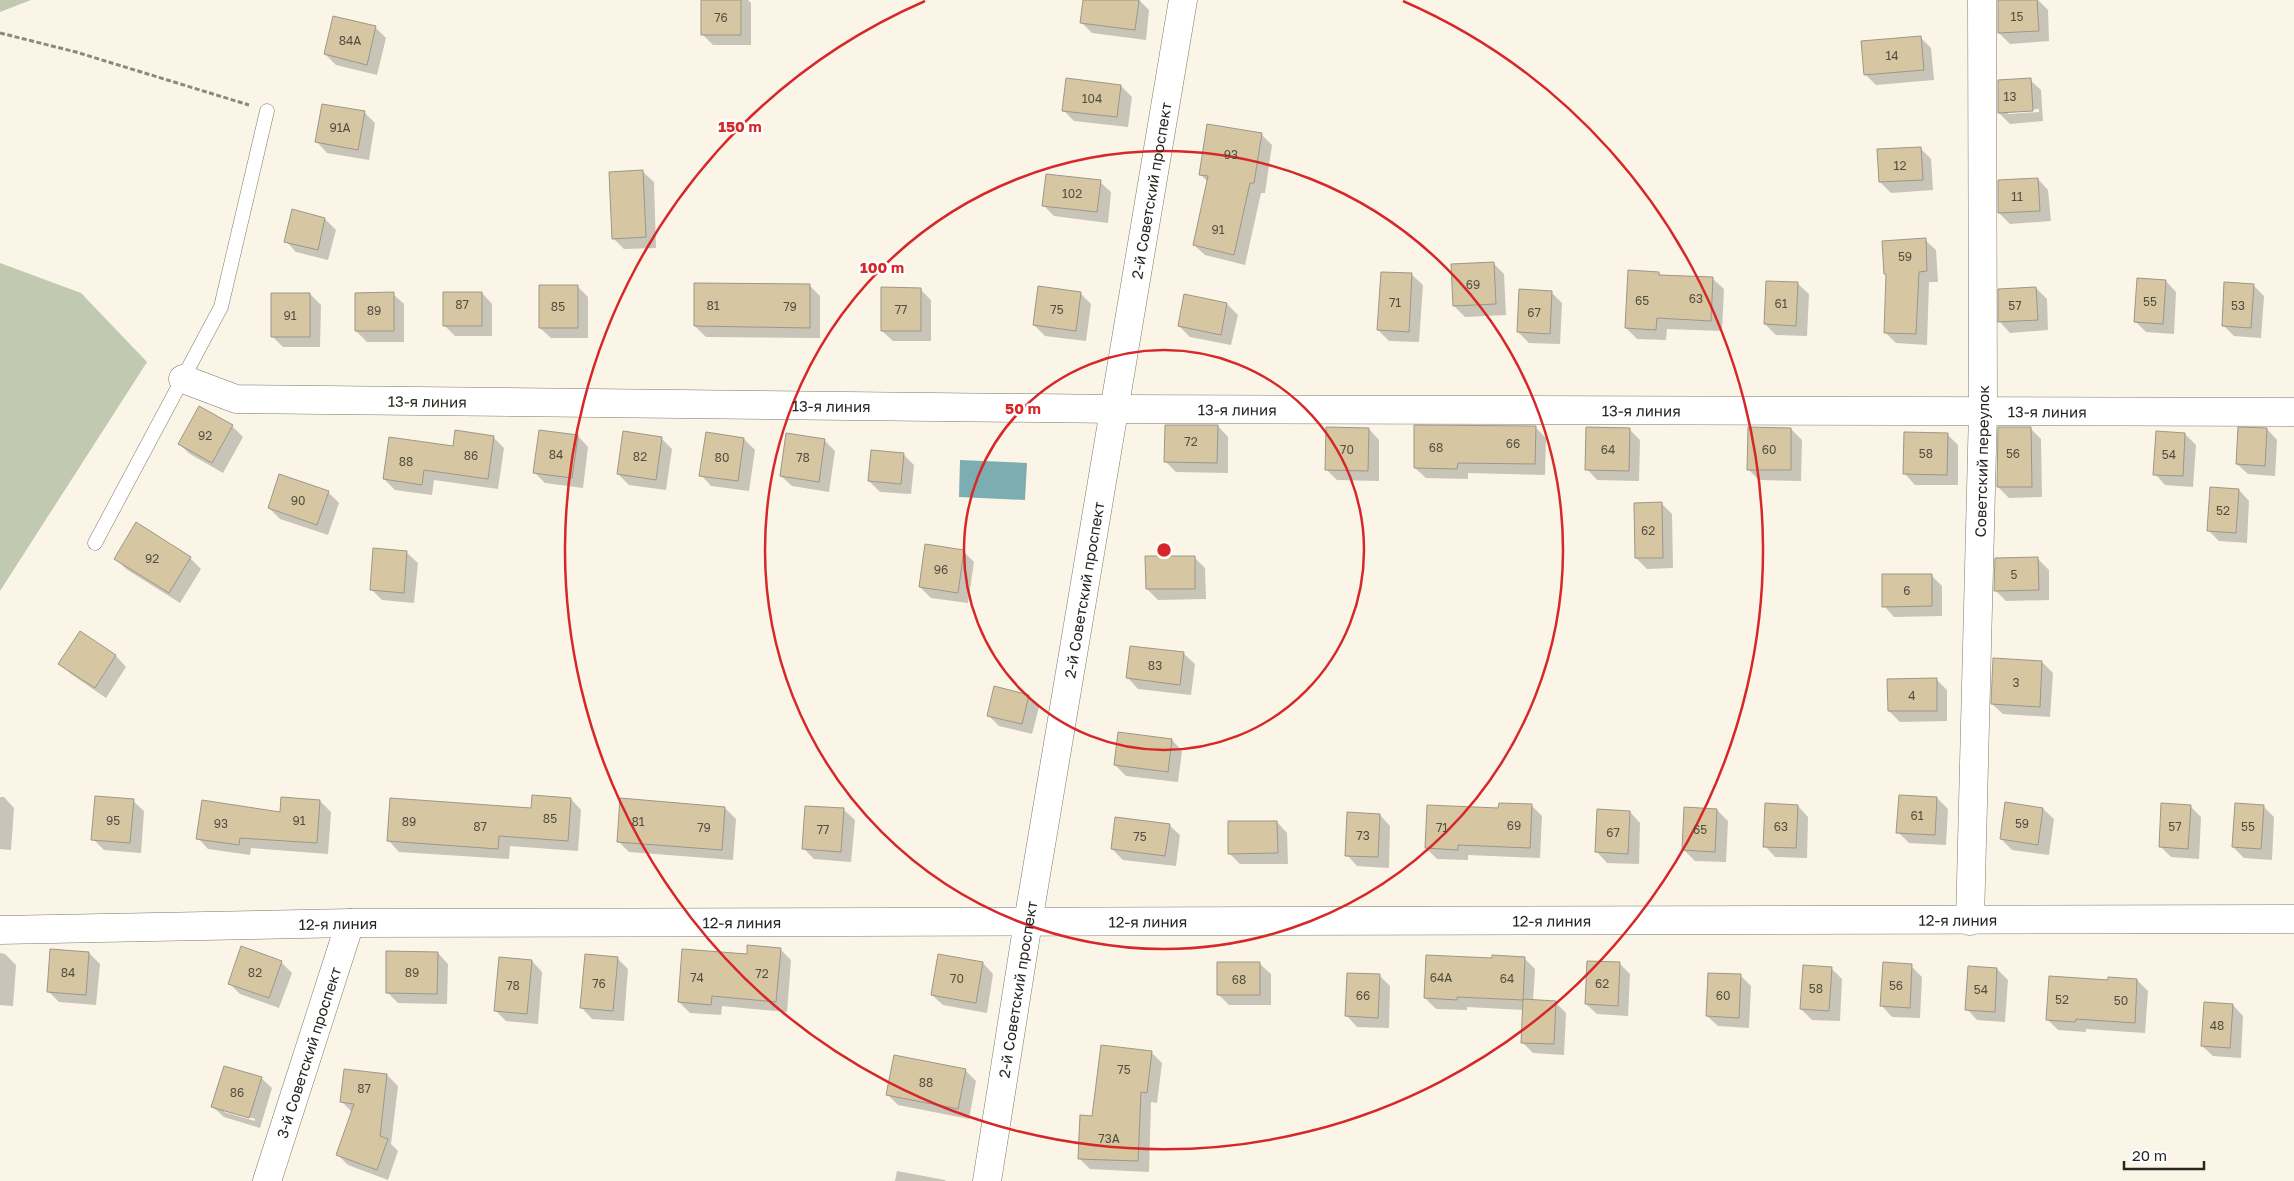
<svg xmlns="http://www.w3.org/2000/svg" width="2294" height="1181" font-family="'Golos Text',sans-serif">
<style>
.green{fill:#c1c9b0}
.water{fill:#7cadb1}
.shadow{fill:#0003;fill-rule:evenodd}
.building{fill:#d6c7a2;stroke:#9c978a}
.lines{fill:none;stroke-linecap:round;stroke-linejoin:round}
.lane-casing{stroke:#7e796c;stroke-width:15}
.street-casing{stroke:#7e796c;stroke-width:29}
.path{stroke:#8c887f;stroke-width:3;stroke-dasharray:5 2.5;stroke-linecap:butt}
.lane{stroke:#fff;stroke-width:14}
.street{stroke:#fff;stroke-width:28}
.ring{fill:none;stroke:#d62828;stroke-width:2.5}
.labels{text-anchor:middle;dominant-baseline:central;stroke-width:5;stroke-linejoin:round;paint-order:stroke}
.number-label{font-size:12px;fill:#544e41}
.street-label{font-size:15px;fill:#282621;stroke:#fff}
.centre{fill:#d62828;stroke:#fff;stroke-width:2.5}
.ring-label{font-size:15px;text-anchor:middle;font-weight:bold;fill:#d62828;stroke:#fff;stroke-width:5;stroke-linejoin:round;paint-order:stroke}
</style>
<rect width="100%" height="100%" fill="#fbf5e7"/>
<!-- green -->
<path class="green" d="M 0,0 L 31,0 L 0,12 Z
M 0,263 L 81,293 L 147,362 L 0,591 Z"/>
<!-- water -->
<path class="water" d="M 960,460 L 1027,463 L 1025,500 L 959,497 Z"/>
<!-- shadow -->
<path class="shadow" d="M 702,0 L 748,0 L 751,3 L 751,45 L 713,45 L 702,34 Z
M 1084,0 L 1139,0 L 1149,10 L 1146,40 L 1092,33 L 1081,22 Z
M 2022,0 L 2038,0 L 2048,10 L 2049,41 L 2010,44 L 1999,33 Z
M 375,27 L 386,38 L 377,75 L 336,65 L 325,54 Z
M 1920,37 L 1931,48 L 1934,80 L 1876,85 L 1865,74 Z
M 2030,80 L 2041,90 L 2043,121 L 2010,124 L 1999,113 ZM 2039,109 L 2039,112 L 2008,114 L 2008,111 Z
M 1121,86 L 1132,97 L 1128,127 L 1074,121 L 1063,110 Z
M 365,113 L 375,123 L 369,160 L 327,153 L 317,142 Z
M 1261,134 L 1272,145 L 1265,193 L 1261,193 L 1245,265 L 1205,255 L 1194,245 L 1208,182 L 1200,174 Z
M 1920,148 L 1931,159 L 1933,190 L 1891,193 L 1880,182 Z
M 643,172 L 654,182 L 656,248 L 624,249 L 613,238 Z
M 2038,179 L 2048,190 L 2051,221 L 2010,224 L 1999,213 Z
M 1100,182 L 1111,192 L 1108,223 L 1054,216 L 1043,205 Z
M 293,211 L 325,219 L 336,230 L 328,260 L 296,252 L 286,241 Z
M 1925,240 L 1936,250 L 1938,282 L 1929,282 L 1927,345 L 1896,343 L 1885,332 L 1887,275 L 1885,273 Z
M 1493,263 L 1504,274 L 1506,315 L 1465,317 L 1454,306 Z
M 1659,273 L 1662,276 L 1713,279 L 1724,289 L 1722,331 L 1667,329 L 1666,340 L 1637,339 L 1626,328 Z
M 1412,275 L 1423,285 L 1419,342 L 1389,341 L 1378,330 Z
M 2166,281 L 2176,292 L 2174,334 L 2146,332 L 2135,321 Z
M 1798,284 L 1809,294 L 1807,336 L 1776,335 L 1765,324 Z
M 809,285 L 820,296 L 820,338 L 706,337 L 695,326 Z
M 2253,285 L 2264,296 L 2261,338 L 2234,336 L 2223,325 Z
M 577,286 L 588,297 L 588,338 L 551,338 L 540,328 Z
M 2036,288 L 2047,299 L 2048,330 L 2010,333 L 2000,322 Z
M 920,289 L 931,300 L 931,341 L 893,341 L 882,331 Z
M 1551,292 L 1562,303 L 1560,344 L 1529,343 L 1518,332 Z
M 482,293 L 492,304 L 492,336 L 455,336 L 444,325 Z
M 1080,293 L 1091,304 L 1086,341 L 1045,336 L 1034,325 Z
M 310,294 L 321,305 L 320,347 L 283,347 L 272,336 Z
M 393,294 L 404,304 L 404,342 L 367,342 L 356,331 Z
M 1185,296 L 1227,304 L 1238,315 L 1231,345 L 1190,337 L 1179,326 Z
M 232,426 L 243,437 L 223,473 L 190,454 L 179,444 Z
M 1218,426 L 1228,437 L 1228,473 L 1176,472 L 1165,461 Z
M 1535,427 L 1546,438 L 1545,475 L 1468,473 L 1468,479 L 1426,478 L 1415,468 Z
M 2030,428 L 2041,439 L 2042,497 L 2009,498 L 1998,487 Z
M 1369,429 L 1379,440 L 1379,481 L 1337,480 L 1326,469 Z
M 1629,429 L 1640,440 L 1639,481 L 1597,480 L 1587,469 Z
M 1791,429 L 1802,440 L 1801,481 L 1759,480 L 1748,469 Z
M 2267,429 L 2277,440 L 2275,476 L 2248,474 L 2237,464 Z
M 707,434 L 744,439 L 755,450 L 749,491 L 711,486 L 701,475 Z
M 1947,434 L 1958,445 L 1958,485 L 1915,485 L 1905,474 Z
M 2185,434 L 2196,445 L 2193,487 L 2165,485 L 2155,474 Z
M 578,436 L 588,447 L 583,488 L 545,483 L 534,472 Z
M 493,437 L 504,448 L 498,489 L 434,480 L 432,495 L 395,490 L 384,479 Z
M 661,438 L 672,449 L 666,490 L 629,485 L 618,474 Z
M 824,440 L 835,451 L 829,492 L 792,486 L 781,476 Z
M 903,454 L 914,465 L 911,494 L 880,492 L 869,481 Z
M 2239,490 L 2249,501 L 2247,543 L 2219,541 L 2208,530 Z
M 328,492 L 339,503 L 328,535 L 280,519 L 269,508 Z
M 1661,503 L 1672,514 L 1673,568 L 1647,569 L 1636,558 Z
M 963,551 L 974,562 L 968,603 L 931,598 L 920,587 Z
M 407,553 L 418,563 L 414,603 L 382,600 L 371,589 Z
M 1194,557 L 1205,568 L 1206,599 L 1158,600 L 1147,589 Z
M 115,558 L 190,558 L 201,569 L 180,603 L 126,569 Z
M 2038,559 L 2049,570 L 2049,600 L 2006,601 L 1995,590 Z
M 1931,575 L 1942,586 L 1942,616 L 1894,617 L 1884,606 Z
M 80,633 L 116,656 L 126,667 L 106,698 L 71,674 L 60,664 Z
M 1184,654 L 1195,664 L 1191,695 L 1138,689 L 1128,678 Z
M 2042,662 L 2053,673 L 2050,717 L 2003,714 L 1992,704 Z
M 1936,679 L 1947,690 L 1947,721 L 1900,722 L 1889,711 Z
M 1028,696 L 1039,707 L 1032,734 L 999,726 L 988,715 Z
M 1172,740 L 1182,751 L 1178,782 L 1126,776 L 1115,765 Z
M 0,797 L 4,797 L 14,808 L 11,850 L 0,849 Z
M 1937,798 L 1948,809 L 1946,845 L 1909,843 L 1898,832 Z
M 571,799 L 581,810 L 578,851 L 510,846 L 509,859 L 399,852 L 389,841 Z
M 133,801 L 144,811 L 141,853 L 104,850 L 93,839 Z
M 320,801 L 331,812 L 328,854 L 251,848 L 250,855 L 208,849 L 198,838 Z
M 1531,805 L 1542,816 L 1540,858 L 1468,855 L 1468,860 L 1437,859 L 1426,848 L 1500,810 Z
M 1798,806 L 1808,817 L 1807,858 L 1775,857 L 1765,846 Z
M 2190,806 L 2201,817 L 2199,859 L 2171,857 L 2160,846 Z
M 2264,807 L 2274,817 L 2272,860 L 2244,858 L 2233,847 Z
M 725,808 L 736,819 L 733,860 L 629,852 L 618,841 Z
M 2043,809 L 2054,819 L 2049,855 L 2012,850 L 2001,839 Z
M 844,810 L 855,820 L 851,862 L 814,859 L 803,848 Z
M 1717,810 L 1728,821 L 1726,862 L 1695,861 L 1684,850 Z
M 1630,812 L 1640,823 L 1639,864 L 1607,863 L 1597,852 Z
M 1380,815 L 1390,826 L 1389,868 L 1357,866 L 1347,855 Z
M 1277,822 L 1287,833 L 1288,864 L 1240,864 L 1229,853 Z
M 1169,825 L 1180,835 L 1176,866 L 1123,860 L 1112,849 Z
M 780,949 L 791,960 L 787,1012 L 722,1006 L 721,1015 L 690,1013 L 679,1002 L 748,955 Z
M 0,953 L 5,954 L 16,965 L 13,1006 L 0,1005 Z
M 89,953 L 100,964 L 96,1005 L 59,1002 L 48,991 Z
M 438,953 L 448,964 L 447,1004 L 398,1003 L 387,992 Z
M 617,958 L 628,969 L 624,1021 L 592,1019 L 582,1008 Z
M 1524,958 L 1535,969 L 1533,1001 L 1555,1002 L 1566,1013 L 1564,1055 L 1533,1053 L 1522,1042 L 1524,1010 L 1467,1007 L 1467,1010 L 1436,1009 L 1425,998 L 1493,959 Z
M 532,961 L 542,972 L 538,1024 L 506,1021 L 496,1011 Z
M 281,962 L 292,973 L 279,1008 L 240,994 L 229,983 Z
M 983,963 L 993,974 L 987,1013 L 943,1005 L 932,995 Z
M 1619,963 L 1630,974 L 1628,1016 L 1597,1014 L 1586,1004 Z
M 1260,964 L 1271,974 L 1271,1005 L 1229,1005 L 1218,994 Z
M 1911,966 L 1922,977 L 1920,1018 L 1892,1017 L 1882,1006 Z
M 1831,968 L 1842,979 L 1840,1021 L 1812,1020 L 1801,1009 Z
M 1997,969 L 2008,980 L 2005,1022 L 1977,1020 L 1967,1009 Z
M 1740,975 L 1751,986 L 1749,1028 L 1718,1026 L 1707,1016 Z
M 1380,976 L 1390,986 L 1389,1028 L 1357,1027 L 1347,1016 Z
M 2137,980 L 2148,991 L 2145,1033 L 2086,1029 L 2086,1032 L 2058,1030 L 2047,1019 L 2109,981 Z
M 2233,1005 L 2243,1016 L 2241,1058 L 2213,1056 L 2202,1046 Z
M 1151,1052 L 1162,1063 L 1157,1103 L 1151,1102 L 1149,1172 L 1090,1169 L 1079,1158 L 1093,1117 Z
M 965,1070 L 976,1081 L 969,1119 L 898,1105 L 888,1095 Z
M 345,1071 L 387,1075 L 398,1086 L 391,1144 L 398,1151 L 388,1180 L 348,1165 L 337,1154 L 352,1112 L 342,1102 Z
M 261,1078 L 272,1088 L 260,1128 L 224,1117 L 213,1107 ZM 224,1109 L 255,1119 L 255,1121 L 224,1112 Z
M 897,1171 L 945,1180 L 946,1181 L 895,1181 Z"/>
<!-- building -->
<path class="building" d="M 701,0 L 741,0 L 741,35 L 701,35 Z
M 1083,0 L 1139,0 L 1135,30 L 1080,23 Z
M 1998,0 L 2037,0 L 2039,31 L 1998,33 Z
M 333,16 L 376,26 L 367,65 L 324,54 Z
M 1921,36 L 1924,70 L 1864,75 L 1861,41 Z
M 1066,78 L 1121,85 L 1117,117 L 1062,111 Z
M 2031,78 L 2033,111 L 1998,113 L 1998,80 Z
M 322,104 L 365,111 L 358,150 L 315,142 Z
M 1207,124 L 1262,133 L 1254,183 L 1250,183 L 1234,255 L 1193,245 L 1208,176 L 1199,175 Z
M 1921,147 L 1923,180 L 1879,182 L 1877,149 Z
M 643,170 L 646,237 L 612,239 L 609,172 Z
M 1046,174 L 1101,180 L 1097,212 L 1042,206 Z
M 2038,178 L 2040,211 L 1998,213 L 1998,180 Z
M 292,209 L 325,218 L 318,250 L 284,242 Z
M 1926,238 L 1927,271 L 1919,272 L 1916,334 L 1884,333 L 1886,274 L 1884,274 L 1882,241 Z
M 1494,262 L 1496,304 L 1453,306 L 1451,264 Z
M 1628,270 L 1659,272 L 1659,275 L 1713,277 L 1711,321 L 1657,318 L 1656,330 L 1625,328 Z
M 1381,272 L 1412,273 L 1409,332 L 1377,330 Z
M 2137,278 L 2166,280 L 2163,324 L 2134,322 Z
M 1766,281 L 1798,282 L 1796,326 L 1764,324 Z
M 2224,282 L 2254,284 L 2251,328 L 2222,326 Z
M 694,283 L 810,284 L 810,328 L 694,326 Z
M 539,285 L 578,285 L 578,328 L 539,328 Z
M 1038,286 L 1081,292 L 1076,331 L 1033,325 Z
M 881,287 L 921,288 L 921,331 L 881,331 Z
M 2036,287 L 2038,320 L 1998,322 L 1998,289 Z
M 1519,289 L 1552,291 L 1550,334 L 1517,332 Z
M 394,292 L 394,331 L 355,331 L 355,293 Z
M 443,292 L 482,292 L 482,326 L 443,326 Z
M 271,293 L 310,293 L 310,337 L 271,337 Z
M 1184,294 L 1227,303 L 1221,335 L 1178,326 Z
M 199,406 L 233,425 L 212,463 L 178,444 Z
M 1165,425 L 1218,425 L 1217,463 L 1164,462 Z
M 1414,425 L 1536,426 L 1535,464 L 1458,463 L 1457,469 L 1414,468 Z
M 1326,427 L 1369,428 L 1368,471 L 1325,470 Z
M 1586,427 L 1630,428 L 1629,471 L 1585,470 Z
M 1748,427 L 1791,428 L 1791,470 L 1747,470 Z
M 1998,427 L 2031,427 L 2032,487 L 1997,487 Z
M 2238,427 L 2267,428 L 2265,466 L 2236,464 Z
M 455,430 L 494,436 L 488,479 L 424,470 L 422,485 L 383,479 L 389,437 L 453,446 Z
M 539,430 L 578,435 L 572,478 L 533,473 Z
M 623,431 L 662,437 L 656,480 L 617,474 Z
M 2156,431 L 2185,433 L 2183,476 L 2153,475 Z
M 706,432 L 744,438 L 738,481 L 699,476 Z
M 1904,432 L 1948,433 L 1947,475 L 1903,474 Z
M 786,433 L 825,439 L 819,482 L 780,476 Z
M 871,450 L 904,453 L 901,484 L 868,481 Z
M 279,474 L 329,491 L 317,525 L 268,508 Z
M 2210,487 L 2239,489 L 2236,533 L 2207,531 Z
M 1662,502 L 1663,558 L 1635,558 L 1634,503 Z
M 136,522 L 191,557 L 169,593 L 114,559 Z
M 925,544 L 964,550 L 958,593 L 919,587 Z
M 373,548 L 407,551 L 404,593 L 370,590 Z
M 1145,556 L 1195,556 L 1195,589 L 1146,589 Z
M 2038,557 L 2039,590 L 1994,591 L 1995,558 Z
M 1882,574 L 1932,574 L 1932,606 L 1882,607 Z
M 80,631 L 116,655 L 95,688 L 58,664 Z
M 1130,646 L 1184,652 L 1180,685 L 1126,678 Z
M 1993,658 L 2042,661 L 2040,707 L 1991,704 Z
M 1937,678 L 1937,711 L 1888,711 L 1887,679 Z
M 994,686 L 1029,695 L 1022,724 L 987,716 Z
M 1118,732 L 1172,739 L 1168,772 L 1114,765 Z
M 532,795 L 571,798 L 568,841 L 499,836 L 498,849 L 387,841 L 390,798 L 531,808 Z
M 1899,795 L 1937,797 L 1935,835 L 1896,833 Z
M 95,796 L 134,799 L 130,843 L 91,840 Z
M 281,797 L 320,800 L 317,843 L 240,838 L 239,845 L 196,839 L 202,800 L 280,812 Z
M 620,798 L 725,807 L 722,850 L 617,842 Z
M 2005,802 L 2043,808 L 2038,845 L 2000,839 Z
M 1499,803 L 1532,804 L 1530,848 L 1458,845 L 1458,850 L 1425,848 L 1427,805 L 1498,808 Z
M 1765,803 L 1798,805 L 1796,848 L 1763,847 Z
M 2161,803 L 2191,805 L 2188,849 L 2159,847 Z
M 2235,803 L 2264,805 L 2261,849 L 2232,847 Z
M 805,806 L 844,808 L 841,852 L 802,849 Z
M 1684,807 L 1717,809 L 1715,852 L 1682,850 Z
M 1597,809 L 1630,811 L 1628,854 L 1595,852 Z
M 1347,812 L 1380,814 L 1378,857 L 1345,856 Z
M 1115,817 L 1170,824 L 1165,856 L 1111,849 Z
M 1228,821 L 1277,821 L 1278,853 L 1228,854 Z
M 747,945 L 781,948 L 776,1002 L 712,996 L 711,1005 L 678,1002 L 682,949 L 747,954 Z
M 241,946 L 282,961 L 269,998 L 228,984 Z
M 50,949 L 89,952 L 86,995 L 47,992 Z
M 386,951 L 438,952 L 437,994 L 386,993 Z
M 585,954 L 618,957 L 613,1011 L 580,1008 Z
M 938,954 L 983,962 L 976,1003 L 931,995 Z
M 1426,955 L 1492,958 L 1492,955 L 1525,957 L 1523,1000 L 1457,997 L 1457,1000 L 1424,998 Z
M 499,957 L 532,960 L 527,1014 L 494,1011 Z
M 1587,961 L 1620,962 L 1618,1006 L 1585,1004 Z
M 1217,962 L 1260,962 L 1260,995 L 1217,995 Z
M 1883,962 L 1912,964 L 1910,1008 L 1880,1006 Z
M 1803,965 L 1832,967 L 1829,1011 L 1800,1009 Z
M 1968,966 L 1997,968 L 1995,1012 L 1965,1010 Z
M 1347,973 L 1380,974 L 1378,1018 L 1345,1016 Z
M 1708,973 L 1741,974 L 1739,1018 L 1706,1016 Z
M 2049,976 L 2108,980 L 2108,977 L 2137,979 L 2135,1023 L 2076,1019 L 2075,1022 L 2046,1020 Z
M 1523,999 L 1556,1001 L 1554,1044 L 1521,1043 Z
M 2204,1002 L 2233,1004 L 2230,1048 L 2201,1046 Z
M 1101,1045 L 1152,1051 L 1147,1093 L 1141,1092 L 1138,1161 L 1078,1159 L 1080,1115 L 1092,1116 Z
M 894,1055 L 966,1069 L 958,1109 L 886,1095 Z
M 224,1066 L 262,1077 L 249,1118 L 211,1107 Z
M 344,1069 L 387,1074 L 380,1136 L 388,1139 L 377,1170 L 336,1155 L 354,1104 L 340,1102 Z"/>
<g class="lines">
<!-- lane casing -->
<g class="lane-casing">
<path id="lane" d="M 95,543 L 221,307 L 267,111"/>
</g>
<!-- street casing -->
<g class="street-casing">
<g id="street">
<path id="s1" d="M 183,379 L 236,399 L 1116,409 L 2294,412"/>
<path id="s2" d="M 1970,921 L 1983,411 L 1982,0"/>
<path id="s3" d="M 0,930 L 350,923 L 2294,919"/>
<path id="s4" d="M 267,1181 L 350,923"/>
<path id="s5" d="M 987,1181 L 1028,922 L 1183,0"/>
</g>
</g>
<!-- path -->
<path class="path" d="M 0,33 L 76,52 L 249,105"/>
<!-- lane -->
<use href="#lane" class="lane"/>
<!-- street -->
<use href="#street" class="street"/>
</g>
<!-- distance rings -->
<g class="ring">
<circle cx="1164" cy="550" r="200"/>
<circle cx="1164" cy="550" r="399"/>
<path d="M1403 1A599 599 0 1 1 925 1"/>
</g>
<g class="labels">
<!-- number labels -->
<g class="number-label">
<text x="2017" y="16">15</text>
<text x="721" y="17">76</text>
<text x="350" y="40">84А</text>
<text x="1892" y="55">14</text>
<text x="2010" y="96">13</text>
<text x="1092" y="98">104</text>
<text x="340" y="127">91А</text>
<text x="1231" y="154">93</text>
<text x="1900" y="165">12</text>
<text x="1072" y="193">102</text>
<text x="2017" y="196">11</text>
<text x="1218" y="229">91</text>
<text x="1905" y="256">59</text>
<text x="1473" y="284">69</text>
<text x="1696" y="298">63</text>
<text x="1642" y="300">65</text>
<text x="2150" y="301">55</text>
<text x="1395" y="302">71</text>
<text x="1781" y="303">61</text>
<text x="462" y="304">87</text>
<text x="713" y="305">81</text>
<text x="2015" y="305">57</text>
<text x="2238" y="305">53</text>
<text x="558" y="306">85</text>
<text x="790" y="306">79</text>
<text x="901" y="309">77</text>
<text x="1057" y="309">75</text>
<text x="374" y="310">89</text>
<text x="1534" y="312">67</text>
<text x="290" y="315">91</text>
<text x="205" y="435">92</text>
<text x="1191" y="441">72</text>
<text x="1513" y="443">66</text>
<text x="1436" y="447">68</text>
<text x="1347" y="449">70</text>
<text x="1608" y="449">64</text>
<text x="1769" y="449">60</text>
<text x="1926" y="453">58</text>
<text x="2013" y="453">56</text>
<text x="556" y="454">84</text>
<text x="2169" y="454">54</text>
<text x="471" y="455">86</text>
<text x="640" y="456">82</text>
<text x="722" y="457">80</text>
<text x="803" y="457">78</text>
<text x="406" y="461">88</text>
<text x="298" y="500">90</text>
<text x="2223" y="510">52</text>
<text x="1648" y="530">62</text>
<text x="152" y="558">92</text>
<text x="941" y="569">96</text>
<text x="2014" y="574">5</text>
<text x="1907" y="590">6</text>
<text x="1155" y="665">83</text>
<text x="2016" y="682">3</text>
<text x="1912" y="695">4</text>
<text x="1917" y="815">61</text>
<text x="550" y="818">85</text>
<text x="113" y="820">95</text>
<text x="299" y="820">91</text>
<text x="409" y="821">89</text>
<text x="638" y="821">81</text>
<text x="221" y="823">93</text>
<text x="2022" y="823">59</text>
<text x="1514" y="825">69</text>
<text x="480" y="826">87</text>
<text x="1781" y="826">63</text>
<text x="2175" y="826">57</text>
<text x="2248" y="826">55</text>
<text x="704" y="827">79</text>
<text x="1442" y="827">71</text>
<text x="823" y="829">77</text>
<text x="1700" y="829">65</text>
<text x="1613" y="832">67</text>
<text x="1363" y="835">73</text>
<text x="1140" y="836">75</text>
<text x="68" y="972">84</text>
<text x="255" y="972">82</text>
<text x="412" y="972">89</text>
<text x="762" y="973">72</text>
<text x="697" y="977">74</text>
<text x="1441" y="977">64А</text>
<text x="957" y="978">70</text>
<text x="1507" y="978">64</text>
<text x="1239" y="979">68</text>
<text x="599" y="983">76</text>
<text x="1602" y="983">62</text>
<text x="513" y="985">78</text>
<text x="1896" y="985">56</text>
<text x="1816" y="988">58</text>
<text x="1981" y="989">54</text>
<text x="1363" y="995">66</text>
<text x="1723" y="995">60</text>
<text x="2062" y="999">52</text>
<text x="2121" y="1000">50</text>
<text x="2217" y="1025">48</text>
<text x="1124" y="1069">75</text>
<text x="926" y="1082">88</text>
<text x="364" y="1088">87</text>
<text x="237" y="1092">86</text>
<text x="1109" y="1138">73А</text>
</g>
<!-- street labels -->
<g class="street-label">
<text stroke="none"><textPath href="#s5" startOffset="1004">2-й Советский проспект</textPath></text>
<text stroke="none"><textPath href="#s1" startOffset="248">13-я линия</textPath></text>
<text stroke="none"><textPath href="#s1" startOffset="652">13-я линия</textPath></text>
<text stroke="none"><textPath href="#s1" startOffset="1058">13-я линия</textPath></text>
<text stroke="none"><textPath href="#s1" startOffset="1462">13-я линия</textPath></text>
<text stroke="none"><textPath href="#s1" startOffset="1868">13-я линия</textPath></text>
<text stroke="none"><textPath href="#s2" startOffset="460">Советский переулок</textPath></text>
<text stroke="none"><textPath href="#s5" startOffset="599">2-й Советский проспект</textPath></text>
<text stroke="none"><textPath href="#s3" startOffset="1958">12-я линия</textPath></text>
<text stroke="none"><textPath href="#s3" startOffset="742">12-я линия</textPath></text>
<text stroke="none"><textPath href="#s3" startOffset="1148">12-я линия</textPath></text>
<text stroke="none"><textPath href="#s3" startOffset="1552">12-я линия</textPath></text>
<text stroke="none"><textPath href="#s3" startOffset="338">12-я линия</textPath></text>
<text stroke="none"><textPath href="#s5" startOffset="194">2-й Советский проспект</textPath></text>
<text stroke="none"><textPath href="#s4" startOffset="135">3-й Советский проспект</textPath></text>
</g>
</g>
<circle cx="1164" cy="550" r="8" class="centre"/>
<g class="ring-label">
<text x="740" y="132">150 m</text>
<text x="882" y="273">100 m</text>
<text x="1023" y="414">50 m</text>
</g>
<!-- scale -->
<path d="M2124 1161v8h80v-8" fill="none" stroke="#282621" stroke-width="2.5"/>
<text x="2132" y="1161" font-size="15" fill="#282621" stroke="#ffffff" stroke-width="4" paint-order="stroke">20 m</text>
</svg>
